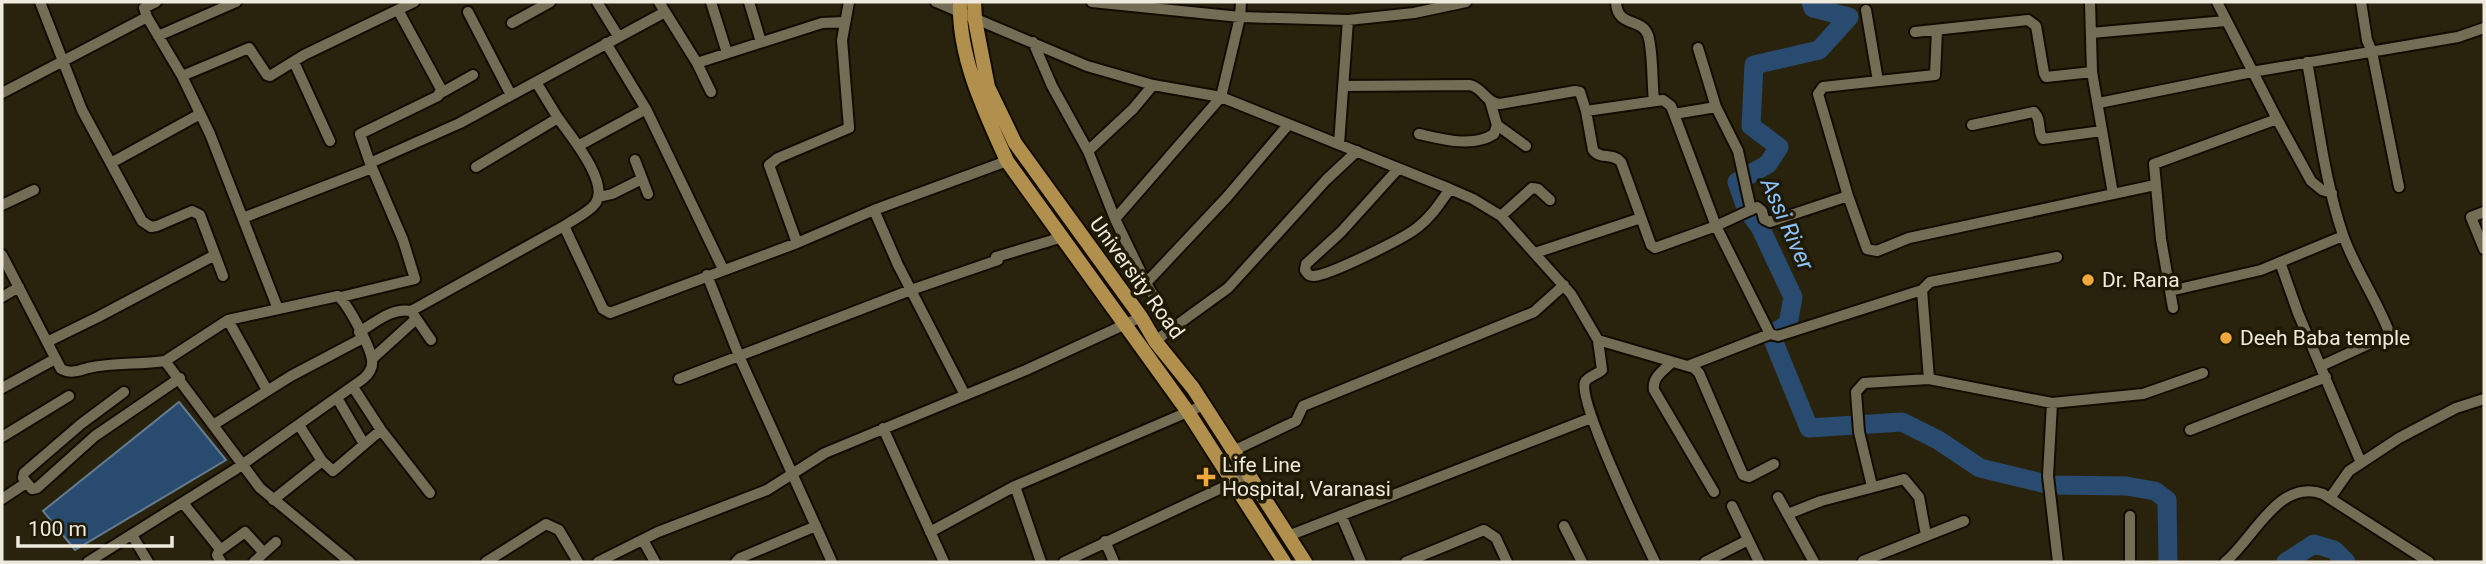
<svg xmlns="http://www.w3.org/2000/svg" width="2486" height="564" font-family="Roboto,sans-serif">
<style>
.water{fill:#294b6f;stroke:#647b90;stroke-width:2}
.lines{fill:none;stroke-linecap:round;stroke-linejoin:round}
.river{stroke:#294b6f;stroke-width:19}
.minor-casing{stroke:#120c00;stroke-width:14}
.major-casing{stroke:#120c00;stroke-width:18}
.minor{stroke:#746d56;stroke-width:10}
.major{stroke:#b1904d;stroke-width:14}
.poi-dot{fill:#eea83c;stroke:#1f1a05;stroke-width:2.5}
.labels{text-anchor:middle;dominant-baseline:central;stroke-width:7;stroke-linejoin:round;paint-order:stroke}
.street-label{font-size:21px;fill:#eeeadd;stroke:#1f1a05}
.poi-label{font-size:21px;fill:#eeeadd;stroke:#1f1a05;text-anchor:start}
.water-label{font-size:23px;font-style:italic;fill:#8cc3ff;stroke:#1f1a05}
</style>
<rect width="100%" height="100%" fill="#29230e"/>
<!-- water -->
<path class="water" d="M 179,402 L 226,460 L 75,550 L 43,511 Z"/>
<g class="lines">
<!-- river -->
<path class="river" d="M 1811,2 L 1813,8 L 1849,17 L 1819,50 L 1754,65 L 1751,126 L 1779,147 L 1768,164 L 1737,182 L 1746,208 L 1760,227 L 1793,297 L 1788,324 L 1771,335 L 1809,428 L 1902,422 L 1938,440 L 1980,468 L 2051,485 L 2126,486 L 2155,491 L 2167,500 L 2168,562
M 2286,562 L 2314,544 L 2334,550 L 2346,562"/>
<!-- minor casing -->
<g class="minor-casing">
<path id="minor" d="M 40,2 L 82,110 L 142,221 L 151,227 L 157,226 L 192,211 L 200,215 L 223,276
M 597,2 L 618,36
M 659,2 L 697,63 L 711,92
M 711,2 L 727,53
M 749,2 L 761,42
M 936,2 L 1087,66 L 1153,85 L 1221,97 L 1450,189 L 1473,199 L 1501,216 L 1571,294 L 1598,340 L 1602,370 C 1598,374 1587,377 1585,382 C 1577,401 1643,537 1655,562
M 1092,2 L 1240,17 L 1348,20 L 1414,13 L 1466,2
M 1616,2 C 1617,28 1641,17 1648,35 C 1653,50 1652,84 1654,101
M 2090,2 L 2092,72 L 2113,194
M 2217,2 L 2277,119 L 2311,181 L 2322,190 L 2332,193
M 2361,2 L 2367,40 L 2372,52 L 2399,187
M 398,10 L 441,89 L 438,96 L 360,134 L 370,163 L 460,123 L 665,12
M 1866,10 L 1878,81
M 468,12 L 511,95
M 147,17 L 144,8 L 156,2
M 512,23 L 550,2
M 1937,30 L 1935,75 L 1823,87 L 1818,94 L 1848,196 L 1867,249 L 1877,251 L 1909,238 L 2155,185
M 1915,32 L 2028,20 L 2036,26 L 2044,73 L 2046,77 L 2092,72
M 2091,33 L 2226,21
M 158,36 L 236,2
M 1033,42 L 1052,86 L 1088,151 L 1115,219 L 1146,283 L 1173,330
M 1698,48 L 1716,107 L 1738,151 L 1751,210
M 294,62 L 330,141
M 2307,62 C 2318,120 2324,179 2343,235 C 2355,269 2376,298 2389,332 L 2386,336 L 2321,366
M 697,63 L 822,23 L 845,22
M 1343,86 L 1470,85 C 1483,88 1486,103 1500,104 L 1575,91 L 1580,92 L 1586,111 L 1593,150 C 1600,160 1612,152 1621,162 L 1651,245 L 1655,248 L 1716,226 L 1757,207 L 1762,211 L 1764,219 L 1770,222 L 1848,196
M 2,93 L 147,17 L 182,76
M 441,93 L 473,75
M 2099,103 L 2252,72 L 2458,37 L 2484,28
M 646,109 L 723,269
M 1586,111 L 1663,100 L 1671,106 L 1674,114 L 1716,107
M 1674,114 L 1716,226 L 1770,334 L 1778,336 L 1922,290
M 558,118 C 570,135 611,184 595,204 C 588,213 574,219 564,226 L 603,309 L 610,313 L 797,243 L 874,210 L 1007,161
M 1497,125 L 1526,146
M 1972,125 L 2034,112 C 2042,120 2037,131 2043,139 L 2102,131
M 1419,134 C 1442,139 1473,148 1494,134 L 1497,125 L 1490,101
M 1339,144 L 1348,20
M 578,146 L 646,109 L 606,43
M 1088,151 L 1133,109 L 1153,85
M 635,160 L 648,194
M 111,163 L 200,114
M 476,167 L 558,118 L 536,82
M 1398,169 L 1341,232 L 1306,264 L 1305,270 C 1308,274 1308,276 1314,276 C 1330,275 1405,238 1418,227 C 1432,216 1440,203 1450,189
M 599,197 L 612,194 L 642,179
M 2,205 L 34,190
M 874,210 L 898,265 L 965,395
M 2484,212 L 2471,217 L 2484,249
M 1501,216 L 1532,188 L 1538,189 L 1550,200
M 243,218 L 372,168
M 1115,219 L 1221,97 L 1240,17 L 1241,2
M 797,243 L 769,165 L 778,158 L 849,128 L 842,40 L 849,2
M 1535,253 L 1641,218
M 2,255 L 61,369 C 70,374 78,371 88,368 C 115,362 138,365 165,361 L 260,488 L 350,562
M 996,257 L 1063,237
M 2280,262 L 2298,313 L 2359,458
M 707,275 L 739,356 L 832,562
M 1146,283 L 1227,197 L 1288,125
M 2170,291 L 2261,270 L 2343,236
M 2,297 L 19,287
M 341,297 L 415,279 L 403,240 L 370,163
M 2173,308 L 2161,239 L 2154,164 L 2277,119
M 278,309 L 210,134 L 182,76 L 249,48 L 267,75 L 270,76 L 304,55 L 414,2
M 411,311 L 564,226
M 228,320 L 267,390
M 359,332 C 375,323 392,307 411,311 L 431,340
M 1598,340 L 1694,368 L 1699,373 L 1743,475 L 1749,477 L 1774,464
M 1155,341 L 1228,288 L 1326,180 L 1357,151
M 47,342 L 98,317 L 215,255
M 372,359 L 416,319
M 1671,363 C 1663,371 1652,377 1654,390 L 1714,492
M 1688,366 L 1770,334
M 679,379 L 911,290 L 998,260
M 1929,379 L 2052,403 L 2143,394 L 2203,373
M 353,387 L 381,430 L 430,493
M 2,388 L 55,359
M 124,392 L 81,424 L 24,473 L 23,478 L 32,489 L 37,488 L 95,436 L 180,378
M 337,398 L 364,444
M 2052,403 L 2048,476 L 2058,562
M 213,425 L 291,376 L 363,338
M 299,425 L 322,461 L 333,471 L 381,430
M 883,428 L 944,562
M 2190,430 L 2326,377
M 2,437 L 69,396
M 1233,451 L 1296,421 L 1303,406 L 1534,312 L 1564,285
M 1015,486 L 1041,562
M 1872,486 L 1859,432 L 1856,392 L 1864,383 L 1929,379 L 1922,290 L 1930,282 L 2057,257
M 1778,497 L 1814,562
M 2330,498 L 2349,471 L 2399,438 L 2456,408 L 2484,399
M 2,499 L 26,483
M 273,500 L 322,461
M 183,503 L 220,549
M 1732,506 L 1759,562
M 1788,514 L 1821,501 L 1904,479 L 1919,497 L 1926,535
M 1341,515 L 1361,562
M 2130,516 L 2130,562
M 1564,526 L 1582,562
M 930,532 L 1015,486 L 1204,405
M 132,535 L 148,562
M 1288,536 L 1591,418
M 643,540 L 655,562
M 1105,541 L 1114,562
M 1863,561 L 1964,521
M 88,562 L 236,469 L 363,379 C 369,374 373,368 372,360 C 370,346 348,304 338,296 L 228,320 L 165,361
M 221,562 L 217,555 L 219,551 L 245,532 L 264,553
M 254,562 L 276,542
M 486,562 L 546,524 L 559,530 L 578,562
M 598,562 L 658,532 L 767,490 L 825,453 L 1026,370 L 1141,317
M 736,562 L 740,558 L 816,526
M 1064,562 L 1249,475
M 1406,562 L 1484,530 L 1496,538 L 1507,562
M 1705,562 L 1748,540
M 2225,562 C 2253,540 2279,477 2323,494 L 2429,562"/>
</g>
<!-- major casing -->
<g class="major-casing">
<path id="major" d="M 960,2 C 958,57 985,112 1007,161 L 1188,412 L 1284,562
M 974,2 L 975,20 L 988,87 L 1015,143 L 1141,317 L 1155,341 L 1193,388 L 1305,562"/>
</g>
<!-- minor -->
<use href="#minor" class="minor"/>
<!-- major -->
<use href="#major" class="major"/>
</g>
<!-- markers -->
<g class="poi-dot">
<circle cx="2088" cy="280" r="7"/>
<circle cx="2226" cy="338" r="7"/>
<path d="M1202.5 466.5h7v7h7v7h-7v7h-7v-7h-7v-7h7z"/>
</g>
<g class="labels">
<!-- street labels -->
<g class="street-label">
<text transform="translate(1137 278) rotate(54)">University Road</text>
</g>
<!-- poi labels -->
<g class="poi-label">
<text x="2102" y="280">Dr. Rana</text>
<text x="2240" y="338">Deeh Baba temple</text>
<text x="1222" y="465">Life Line<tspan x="1222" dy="24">Hospital, Varanasi</tspan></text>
</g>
<!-- water labels -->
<g class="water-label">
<text transform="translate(1787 224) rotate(66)">Assi River</text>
</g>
</g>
<!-- border -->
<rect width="2486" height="564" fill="none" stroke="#eeeadd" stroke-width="7"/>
<!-- scale -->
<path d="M18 536v10h154v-10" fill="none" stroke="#eeeadd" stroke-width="3.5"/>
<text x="28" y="536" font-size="21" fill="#eeeadd" stroke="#1f1a05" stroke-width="5" paint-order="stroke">100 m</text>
</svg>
